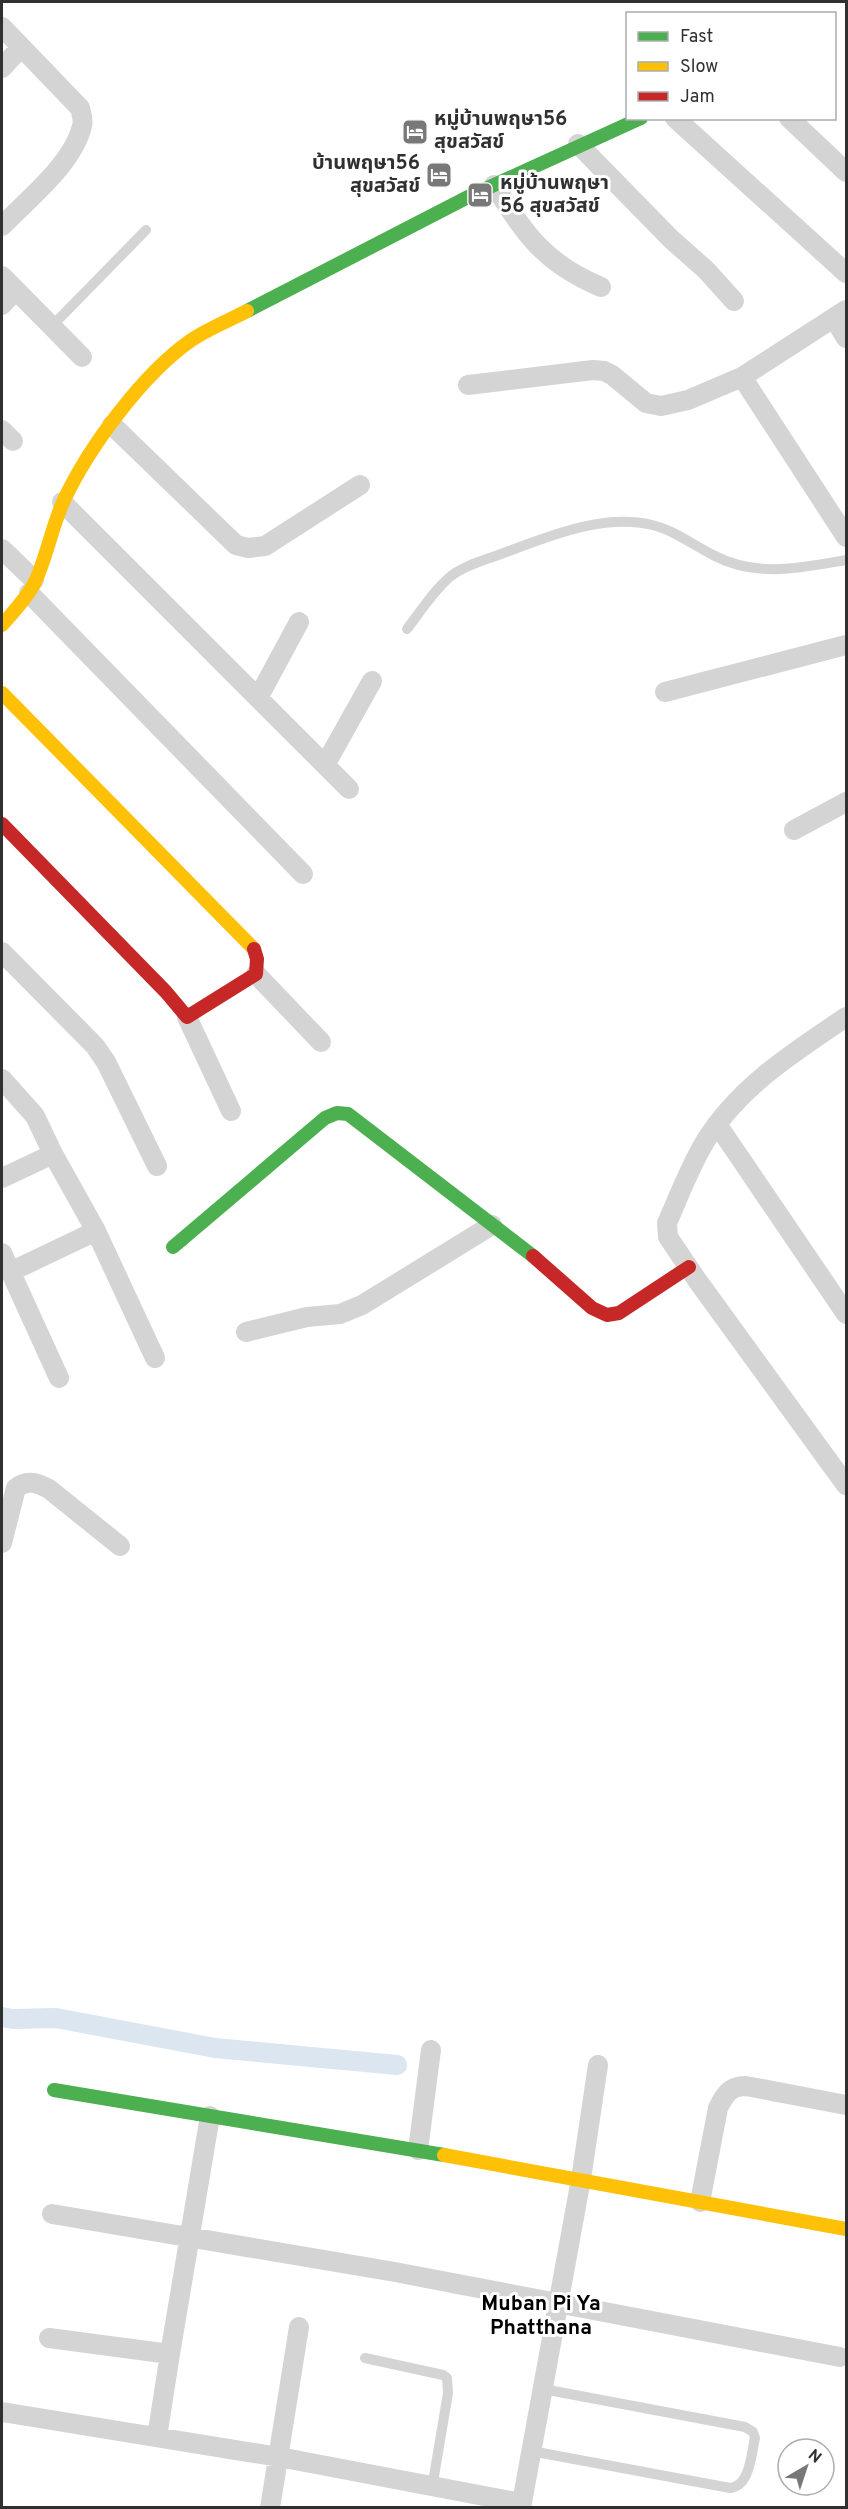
<svg xmlns="http://www.w3.org/2000/svg" width="848" height="2509" font-family="Overpass,'Noto Sans Thai',sans-serif">
<style>
.lines{fill:none;stroke-linecap:round;stroke-linejoin:round}
.canal{stroke:#dbe6f1;stroke-width:20}
.lane{stroke:#d4d4d4;stroke-width:10}
.street{stroke:#d4d4d4;stroke-width:20}
.fast{stroke:#4caf50;stroke-width:14}
.slow{stroke:#ffc107;stroke-width:14}
.jam{stroke:#c62828;stroke-width:14}
.labels{text-anchor:middle;dominant-baseline:central;stroke-width:6;stroke-linejoin:round;paint-order:stroke}
.poi-label{font-size:20px;font-weight:bold;fill:#303030;stroke:#fff;text-anchor:start}
.neighbourhood-label{font-size:21px;font-weight:bold;fill:#000;stroke:#fff}
</style>
<rect width="100%" height="100%" fill="#fff"/>
<g class="lines">
<!-- canal -->
<path class="canal" d="M 2,2017 L 13,2019 L 56,2018 L 215,2048 L 397,2065"/>
<!-- lane -->
<path class="lane" d="M 52,326 L 146,230
M 407,629 C 421,611 434,590 451,576 C 465,565 485,560 501,554 C 547,537 602,513 652,525 C 674,530 693,545 713,555 C 756,578 800,568 846,560
M 365,2358 L 443,2375 L 447,2378 L 448,2393 L 432,2488
M 531,2451 L 730,2488 C 750,2486 751,2455 755,2438 L 753,2432 L 745,2427 L 543,2389"/>
<!-- street -->
<path class="street" d="M 2,27 L 80,108 C 81,113 84,121 82,126 C 73,164 28,199 2,226
M 2,68 L 21,47
M 675,118 L 846,273
M 789,118 L 846,172
M 578,144 L 671,239 L 706,270 L 734,301
M 494,185 C 526,235 544,263 601,287
M 2,276 L 82,357
M 2,305 L 15,290
M 846,310 L 742,377 L 846,537
M 834,318 L 846,338
M 468,385 L 593,370 L 604,371 L 612,375 L 646,403 L 661,406 L 688,400 L 742,377
M 112,425 L 236,545 L 248,548 L 265,546 L 360,485
M 2,430 L 13,441
M 62,502 L 349,789
M 2,549 L 34,580
M 29,593 L 303,874
M 665,692 L 846,645
M 258,698 L 299,622
M 325,765 L 372,681
M 794,830 L 846,802
M 2,952 L 95,1046 L 106,1062 L 157,1166
M 256,974 L 321,1042
M 187,1017 L 231,1111
M 846,1017 C 793,1053 741,1085 706,1140 C 690,1166 679,1196 667,1223 L 668,1237 L 697,1280 L 846,1485
M 2,1079 L 35,1116 L 53,1154 L 96,1231 L 10,1272
M 717,1124 L 846,1314
M 2,1178 L 53,1154
M 96,1231 L 155,1358
M 2,1253 L 59,1378
M 246,1332 L 307,1317 L 340,1314 L 362,1305 L 492,1225
M 2,1543 L 16,1488 C 27,1479 38,1483 49,1489 L 120,1546
M 418,2150 L 431,2050
M 700,2202 L 718,2108 C 725,2094 730,2086 746,2086 L 846,2105
M 52,2214 L 395,2272 L 840,2357
M 49,2338 L 170,2354 L 157,2437
M 170,2354 L 210,2116
M 2,2412 L 279,2457 L 521,2503
M 270,2508 L 299,2327
M 521,2508 L 581,2179 L 598,2065"/>
<!-- fast -->
<path class="fast" d="M 247,311 L 470,196 L 641,118
M 173,1247 L 325,1118 L 337,1113 L 348,1114 L 533,1256
M 54,2090 L 444,2155"/>
<!-- slow -->
<path class="slow" d="M 2,625 C 14,611 27,598 35,582 C 47,556 52,526 64,500 C 89,447 142,375 190,341 C 207,329 228,321 247,311
M 2,693 L 254,949
M 444,2155 L 846,2229"/>
<!-- jam -->
<path class="jam" d="M 2,824 L 166,992 L 187,1017 L 256,974 L 257,959 L 254,949
M 533,1256 L 592,1308 L 607,1315 L 619,1313 L 689,1267"/>
</g>
<!-- icons -->
<defs>
<g id="hotel-square" transform="scale(1.35)"><rect x="-9" y="-9" width="18" height="18" rx="4" fill="#787878" stroke="#fff"/><path d="M-6-4.5h1.5V1H6V5H4.5V3h-9V5H-6ZM-4 0a1.8 1.8 0 1 1 3.6 0ZM.5 0V-2.5h3Q6-2.5 6 0Z" fill="#fff"/></g>
</defs>
<g fill-rule="evenodd">
<use href="#hotel-square" x="415" y="132"/>
<use href="#hotel-square" x="439" y="175"/>
<use href="#hotel-square" x="480" y="195"/>
</g>
<g class="labels">
<!-- poi labels -->
<g class="poi-label">
<text x="434" y="120">หมู่บ้านพฤษา56<tspan x="434" dy="23">สุขสวัสข์</tspan></text>
<text x="420" y="164" text-anchor="end">บ้านพฤษา56<tspan x="420" dy="23">สุขสวัสข์</tspan></text>
<text x="500" y="184">หมู่บ้านพฤษา<tspan x="500" dy="23">56 สุขสวัสข์</tspan></text>
</g>
<!-- neighbourhood labels -->
<g class="neighbourhood-label">
<text x="541" y="2304">Muban Pi Ya<tspan x="541" dy="24">Phatthana</tspan></text>
</g>
</g>
<!-- border -->
<rect width="848" height="2509" fill="none" stroke="#303030" stroke-width="6"/>
<!-- legend -->
<rect x="626" y="12" width="210" height="108" fill="#ffffff" stroke="#acacac" stroke-width="1.5"/>
<rect x="638" y="32" width="30" height="9" fill="#4caf50" stroke="#acacac" stroke-width="1.5"/>
<text x="680" y="42" font-size="18" fill="#303030">Fast</text>
<rect x="638" y="62" width="30" height="9" fill="#ffc107" stroke="#acacac" stroke-width="1.5"/>
<text x="680" y="72" font-size="18" fill="#303030">Slow</text>
<rect x="638" y="92" width="30" height="9" fill="#c62828" stroke="#acacac" stroke-width="1.5"/>
<text x="680" y="102" font-size="18" fill="#303030">Jam</text>
<!-- north arrow -->
<g transform="translate(806 2467) rotate(39)"><circle r="28" fill="#ffffff" stroke="#acacac" stroke-width="1.5"/>
<path d="M0-4.5L10 22L0 15L-10 22Z" fill="#787878"/>
<text y="-9" font-size="16" font-weight="bold" text-anchor="middle" fill="#303030">N</text>
</g>
</svg>
